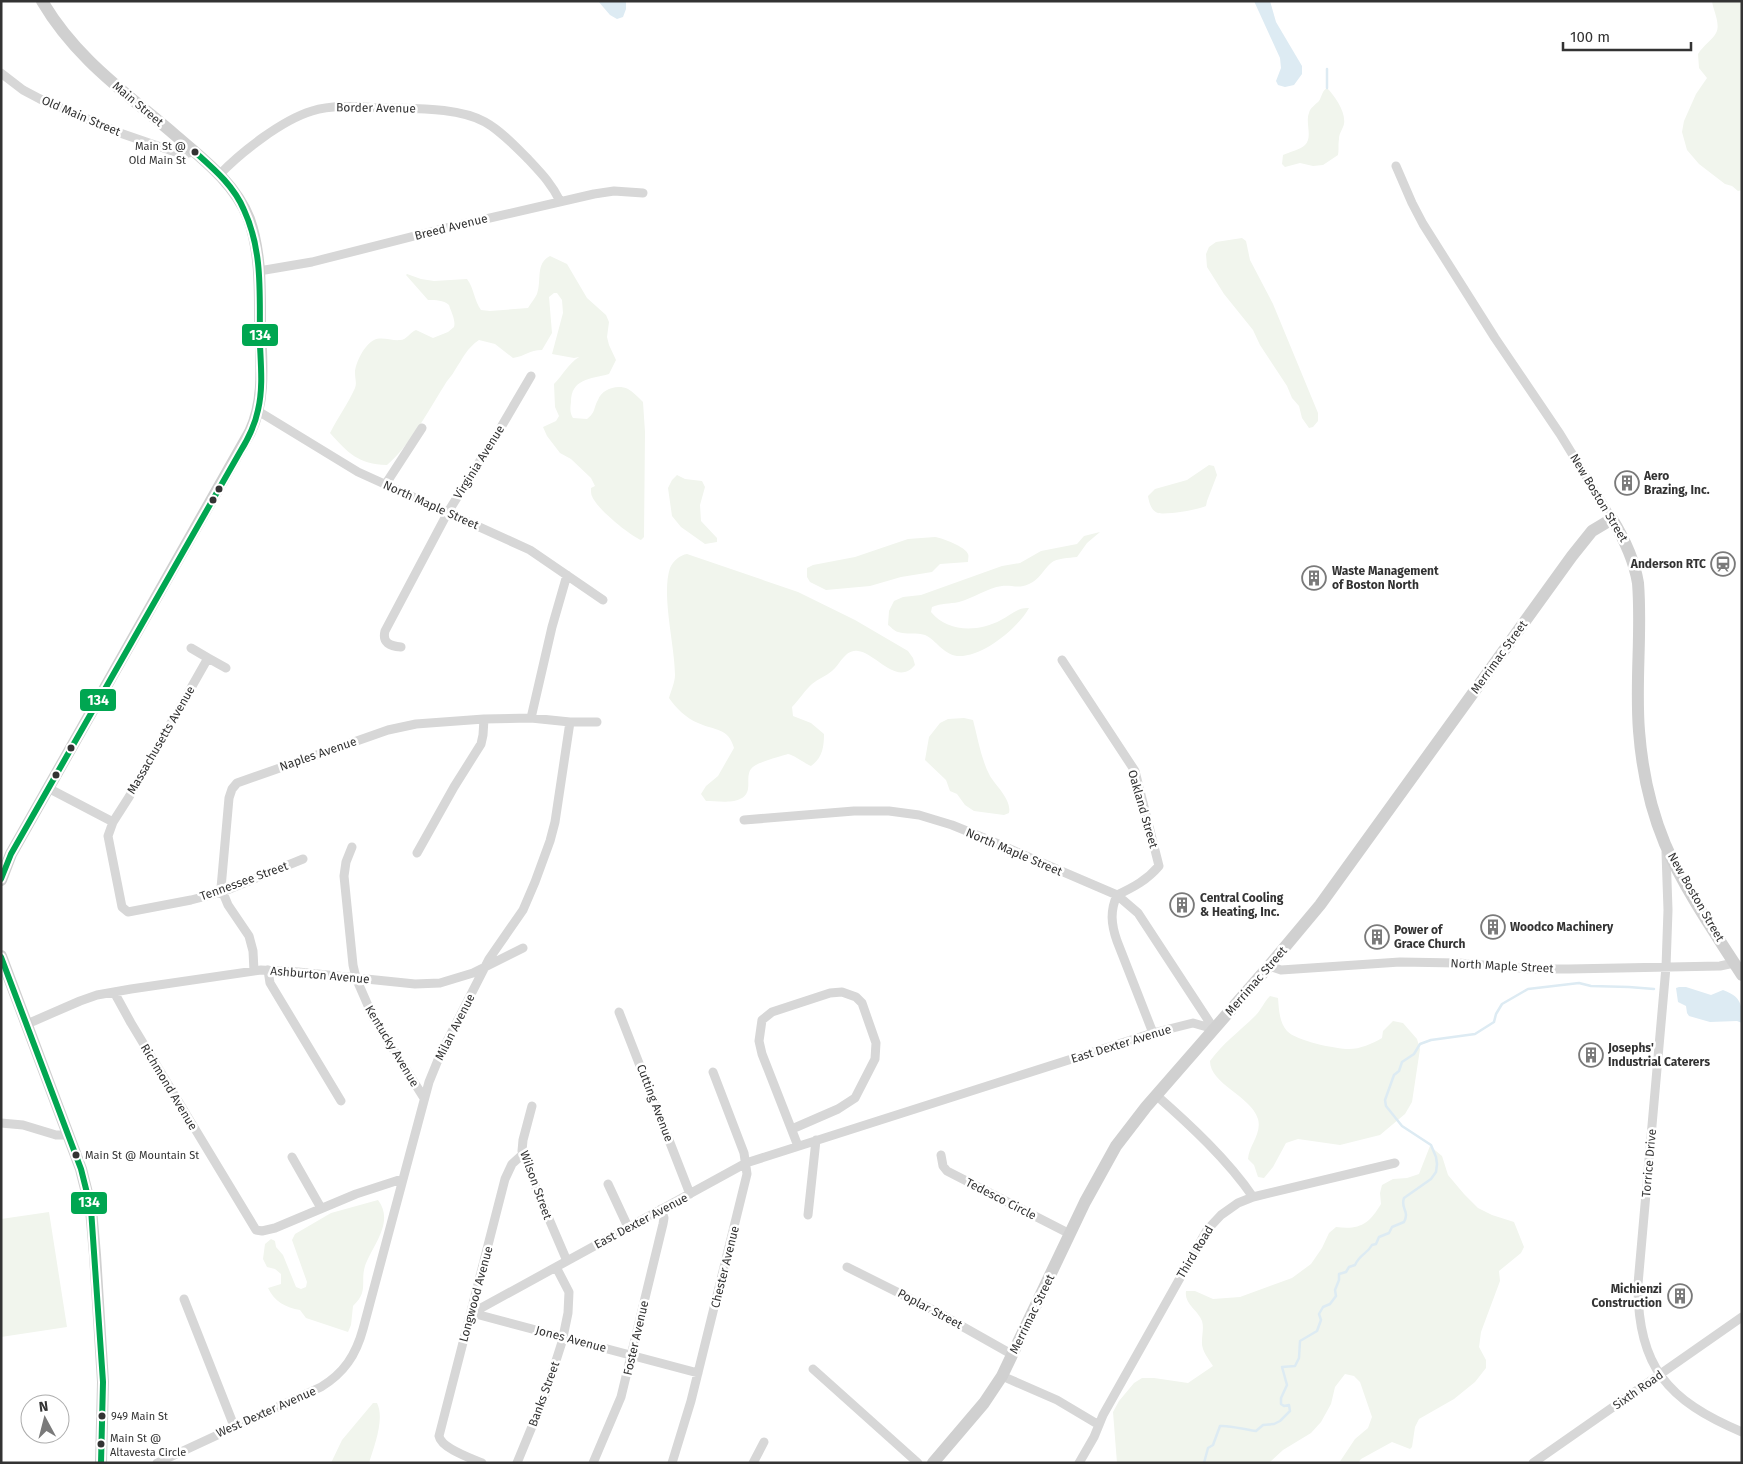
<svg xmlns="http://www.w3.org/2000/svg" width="1743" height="1464" font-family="'Fira Sans',sans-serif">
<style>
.green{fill:#f1f5ed}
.water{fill:#ddebf3}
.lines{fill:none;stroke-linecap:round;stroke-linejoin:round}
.stream{stroke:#ddebf3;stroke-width:2.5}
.minor{stroke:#d7d7d7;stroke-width:9}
.secondary{stroke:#d0d0d0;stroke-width:12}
.bus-1-casing{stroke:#fff;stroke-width:10}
.bus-1{stroke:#00a651;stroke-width:6}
.bus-dot{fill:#333;stroke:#fff;stroke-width:2}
.labels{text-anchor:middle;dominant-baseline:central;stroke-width:5;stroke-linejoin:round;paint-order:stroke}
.bus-label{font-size:11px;fill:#333;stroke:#fff;text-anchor:start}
.street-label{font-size:12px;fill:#333;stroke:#fff}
.poi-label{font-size:12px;font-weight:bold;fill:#333;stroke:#fff;text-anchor:start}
.line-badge{stroke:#fff;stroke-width:2}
.badge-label{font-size:14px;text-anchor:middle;font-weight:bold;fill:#fff}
</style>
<rect width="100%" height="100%" fill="#fff"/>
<!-- green -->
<path class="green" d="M 1712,1 L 1742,1 L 1742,190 L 1738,191 L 1732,186 L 1725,184 L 1699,164 L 1687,150 L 1682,132 L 1684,121 L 1696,94 L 1707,78 L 1699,68 L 1698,54 C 1702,47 1714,38 1716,33 C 1721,24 1713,10 1712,1 Z
M 1327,88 C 1335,96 1346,112 1344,124 C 1343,129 1339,133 1339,139 C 1338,145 1339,150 1338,155 L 1323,165 L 1313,166 L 1300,163 L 1285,167 L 1282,164 L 1283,155 C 1289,152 1300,150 1305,145 C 1313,137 1305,123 1309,113 C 1310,108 1315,105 1319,101 C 1322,96 1322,91 1327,88 Z
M 1242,238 L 1246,241 L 1250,260 L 1273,304 L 1318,413 L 1318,421 L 1313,427 L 1309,428 L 1302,418 L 1299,406 L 1292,398 L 1287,386 L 1260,345 L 1253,330 L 1224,294 L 1207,267 L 1206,254 L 1209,247 L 1216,242 Z
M 550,256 L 567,264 L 587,298 L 606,315 L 609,322 L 607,337 L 609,345 L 616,360 L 609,374 C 590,379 571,379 571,402 C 570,409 570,413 573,418 L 587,419 C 596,412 593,409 598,400 C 602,389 617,384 628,389 C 633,392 638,397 643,402 L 645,432 L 644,537 L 641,540 C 629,535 596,508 592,496 C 591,495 591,490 591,488 L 595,486 L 591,478 L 571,459 L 560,453 L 547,436 L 543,427 L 556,421 L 559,416 L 555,407 L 554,384 C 563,375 568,364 579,357 L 574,358 L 552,354 L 563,313 L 562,300 L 557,293 L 554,293 L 549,297 L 552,333 L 542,350 C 529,350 526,356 513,358 L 495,344 L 479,340 C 467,348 463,358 455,370 C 452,376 447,380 444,386 C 427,413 411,444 387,465 C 358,464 348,453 330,433 C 338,417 348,404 355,388 C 357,383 355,379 355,373 C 355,363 365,344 374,340 C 381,336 392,341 400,340 C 407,340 410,332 416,330 L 433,338 L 448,332 L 454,327 C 456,320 451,312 449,305 C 443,300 436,300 428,300 L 406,275 L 407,274 L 421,279 L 434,281 L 467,279 C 474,288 474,300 481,310 L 490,311 L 528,308 C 531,303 535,298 537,294 C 542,280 535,264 550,256 Z
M 1209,465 L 1214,466 L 1217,475 L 1207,501 L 1206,506 C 1197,510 1167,515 1158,513 C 1151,511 1149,502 1148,496 L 1155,489 L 1187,480 Z
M 677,475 L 685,479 L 702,481 L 705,487 L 700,505 L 701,521 L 717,538 L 717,542 L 705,544 L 681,527 L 672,516 L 668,488 L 672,480 Z
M 1100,532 L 1087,543 L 1077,557 C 1069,558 1057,558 1051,563 C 1043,570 1039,580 1029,584 C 1019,589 1012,585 1002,586 C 987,588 974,598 959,602 C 949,604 942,603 932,607 L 931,612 C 948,633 979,632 1001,620 C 1011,615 1018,607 1029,608 C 1018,628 982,658 957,656 C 943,654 936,640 925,635 C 917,632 906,635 898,632 C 894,631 891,627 888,625 L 889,611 L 894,601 L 903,597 L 921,595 L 1002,566 L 1020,563 L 1041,551 L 1077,544 L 1084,536 Z
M 935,537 C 942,538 966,547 968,554 C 969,556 968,559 968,562 L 940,564 L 932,572 L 901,577 L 870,586 L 826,590 L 810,582 L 807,577 L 807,568 L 813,565 L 855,557 L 908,539 Z
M 687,554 L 798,592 L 855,620 L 908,651 L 913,658 L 915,665 C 897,687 876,653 858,651 C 845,649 840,665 832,671 C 826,676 818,679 812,684 C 805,690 799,700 792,707 L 793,716 L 811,723 L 824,734 C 824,748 822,758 811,766 C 804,763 794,755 788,754 C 779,757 756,762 751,769 C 747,774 749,783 748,789 C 745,806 719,801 706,801 L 701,794 L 706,786 L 718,776 L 734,748 C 728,727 715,731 698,723 C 686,718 676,708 669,698 C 671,691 675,682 675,675 C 675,646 661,595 670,568 C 673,561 680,555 687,554 Z
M 964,718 L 973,720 C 978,739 981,759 990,776 C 996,786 1012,800 1009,813 L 1004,815 L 974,811 L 965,805 L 957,794 L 950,791 L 946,780 L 925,760 L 929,737 L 940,723 L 948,719 Z
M 1270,996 L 1278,998 C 1279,1009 1279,1022 1287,1031 C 1296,1041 1336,1049 1349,1049 C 1360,1049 1372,1044 1382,1038 L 1383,1031 L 1393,1021 L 1403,1023 L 1417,1039 L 1420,1049 L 1412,1102 L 1405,1114 L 1380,1135 L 1340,1145 L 1298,1139 L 1286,1143 L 1273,1167 L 1264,1178 L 1258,1177 L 1254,1165 L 1248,1159 C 1249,1145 1262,1134 1258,1119 C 1251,1096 1210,1084 1210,1061 C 1223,1043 1240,1031 1256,1015 C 1261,1010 1264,1002 1270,996 Z
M 1430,1146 L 1442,1156 L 1448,1175 L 1464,1194 L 1478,1208 L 1492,1215 L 1514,1222 L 1524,1247 L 1521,1253 L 1499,1271 L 1500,1281 L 1481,1332 L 1479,1347 L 1486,1360 L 1486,1368 L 1475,1382 L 1454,1399 L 1419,1419 L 1415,1427 L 1412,1447 L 1410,1449 L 1392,1442 L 1361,1459 L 1358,1463 L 1339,1463 L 1355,1439 L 1368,1428 L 1372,1417 L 1360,1382 L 1354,1376 L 1345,1374 L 1335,1387 L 1331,1404 L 1321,1422 L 1311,1433 L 1283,1450 L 1269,1463 L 1117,1463 L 1113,1412 L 1119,1401 L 1134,1383 L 1142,1378 L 1154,1378 L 1188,1383 L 1213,1366 C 1208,1358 1201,1350 1202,1341 C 1202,1335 1204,1327 1202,1321 C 1198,1310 1184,1304 1186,1291 L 1195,1291 L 1213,1299 L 1240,1297 L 1292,1278 L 1311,1264 L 1322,1248 L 1329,1233 L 1336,1227 C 1360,1230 1369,1224 1381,1204 L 1380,1193 L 1382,1185 L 1393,1179 L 1407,1178 L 1419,1174 Z
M 378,1200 C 395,1222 372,1246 365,1266 C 360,1283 369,1291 353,1306 L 351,1325 L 348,1332 L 306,1318 L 300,1310 C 286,1308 274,1301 268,1288 L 281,1284 L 281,1274 L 275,1269 L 267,1267 L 263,1259 L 265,1244 L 271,1239 L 275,1241 L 276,1247 L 283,1255 L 296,1287 L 301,1289 L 306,1287 L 307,1282 L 292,1240 L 295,1234 L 331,1213 Z
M 49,1212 L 67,1327 L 1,1337 L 1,1219 Z
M 373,1403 L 377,1403 C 385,1419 374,1446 369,1463 L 331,1463 L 342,1440 Z"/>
<!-- water -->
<path class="water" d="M 598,1 L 626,1 L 626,9 L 623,17 L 617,19 L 610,15 Z
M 1254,1 L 1270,1 L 1276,22 L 1302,66 L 1302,74 L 1294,85 L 1285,87 L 1278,85 L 1276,81 L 1281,68 L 1280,58 Z
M 1679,987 L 1686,987 L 1711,995 L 1723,990 C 1742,997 1742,1005 1742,1023 L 1737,1021 L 1710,1022 L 1689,1016 L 1687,1013 L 1686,1006 L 1678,1002 L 1676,988 Z"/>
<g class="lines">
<!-- stream -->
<path class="stream" d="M 1327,88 L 1327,69
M 1204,1463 L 1208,1448 L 1213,1445 L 1220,1426 C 1230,1425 1246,1430 1256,1431 L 1263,1425 L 1274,1424 L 1280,1421 L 1290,1411 L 1289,1405 L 1284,1406 L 1281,1404 L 1281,1398 L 1287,1385 L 1282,1367 L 1295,1366 L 1299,1358 L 1300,1341 L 1317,1331 L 1321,1320 L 1319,1314 L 1323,1307 L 1330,1304 L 1336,1296 L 1335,1290 L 1339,1280 L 1339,1274 L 1346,1272 L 1349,1267 L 1355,1265 C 1360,1254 1367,1254 1372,1245 L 1376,1244 L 1379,1237 L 1389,1233 L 1392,1227 L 1404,1222 C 1410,1211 1400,1208 1404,1198 L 1431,1179 L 1436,1172 L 1437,1164 L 1436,1157 L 1431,1145 L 1402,1126 L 1386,1106 L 1385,1100 L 1394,1075 L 1399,1071 L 1402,1062 L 1414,1054 L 1420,1044 L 1431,1040 L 1475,1034 L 1494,1022 L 1496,1014 L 1502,1004 L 1528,989 L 1579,983 L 1591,986 L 1629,987 L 1654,989"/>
<!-- minor -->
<path class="minor" d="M 1,73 L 23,90 L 40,99 L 120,133 L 181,154 L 195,152
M 1396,166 L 1412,203 L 1423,224 L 1495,338 L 1560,434 L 1612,519
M 219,175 C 241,152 282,120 312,111 C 335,104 360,107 384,108 C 415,109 457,107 485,122 C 501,131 515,146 528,159 C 542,174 551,183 560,201
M 259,271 L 312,262 L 442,229 L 594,194 L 614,191 L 643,193
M 258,411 L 358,472 L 530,550 L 603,600
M 385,485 L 422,428
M 401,647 C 390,646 382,643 385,631 L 448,512 L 497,434 L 531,376
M 208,658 L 226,668
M 1062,660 L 1135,771 L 1159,866 C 1147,880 1134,887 1117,895 C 1110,911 1111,924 1117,941 L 1153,1033
M 531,718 L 552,627 L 567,575
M 48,788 L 113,822 L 108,836 L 122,907 L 128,912 L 191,900 L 222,892 L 303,859
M 744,820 L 854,811 L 889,811 L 919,815 L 952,825 L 989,840 L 1117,895 L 1138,913 L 1214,1029
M 113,822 L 129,797 L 208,658 L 191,648
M 352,847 L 346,862 L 344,876 L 353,965 L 356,978 L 373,1017 L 424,1098
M 1666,852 L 1668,910 L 1666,967 L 1638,1284 C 1637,1366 1668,1401 1742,1432
M 417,853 L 454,787 L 481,744 L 483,735 L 484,719
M 1269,966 L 1281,970 L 1400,962 L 1458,963 L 1531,969 L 1569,969 L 1720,966 L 1734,963
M 268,970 L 270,983 L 341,1101
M 254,971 L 253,951 L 249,936 L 228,905 L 221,888 L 229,798 L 232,789 L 237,783 L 388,730 L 416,724 L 484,719 L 531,718 L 570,722 L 597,722
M 114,992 L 131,1023 L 256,1230 L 262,1231 L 275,1228 L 356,1194 L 402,1179
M 619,1012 L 690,1194
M 27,1024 L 80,1001 L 97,995 L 131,989 L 261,970 L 298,972 L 415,984 L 440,983 L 473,973 L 523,948
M 1156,1095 C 1189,1124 1228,1160 1253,1197
M 532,1106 L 523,1140 L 522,1151 L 540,1198 L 567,1261
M 1,1123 L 23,1125 L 56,1135 L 69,1135
M 792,1129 L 838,1109 L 855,1098 L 875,1059 L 876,1043 L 862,1003 L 856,997 L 842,992 L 830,993 L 772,1012 L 762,1020 L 759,1041 L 762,1054 L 798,1146
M 941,1155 L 943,1166 L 947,1171 L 1070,1234
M 292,1157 L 321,1208
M 608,1184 L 628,1227
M 808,1215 L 816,1140
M 847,1267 L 935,1311 L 1013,1355
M 184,1299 L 234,1426
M 472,1313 L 746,1163 L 1153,1033 L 1193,1023 L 1214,1029
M 472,1313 L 698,1373
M 813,1369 L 918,1463
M 1002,1376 L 1057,1400 L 1099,1425
M 157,1463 L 321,1387 C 344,1373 356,1355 363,1329 L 429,1082 L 440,1055 L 489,959 L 523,910 L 535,882 L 550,841 L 555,822 L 570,722
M 482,1463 C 470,1458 441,1448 439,1436 L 505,1179 L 512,1164 L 523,1154
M 517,1463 L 545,1395 L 562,1342 L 568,1313 L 569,1292 L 556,1267
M 593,1463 L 621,1397 L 663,1224 L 664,1218 L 661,1209
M 672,1463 L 691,1401 L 747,1174 L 744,1153 L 713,1072
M 753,1463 L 764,1442
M 1079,1463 L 1094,1437 L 1103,1415 L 1207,1230 L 1221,1215 L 1238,1203 L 1253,1197 L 1395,1163
M 1533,1463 L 1742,1317"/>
<!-- secondary -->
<path class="secondary" d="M 1,880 L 11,854 L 24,831 L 250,432 C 266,399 261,360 260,324 C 260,289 261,253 249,219 C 235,183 203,159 175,135 C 125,92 76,59 42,1
M 1,956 L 81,1169 L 91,1209 L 95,1255 L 103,1382 L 101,1463
M 933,1463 L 984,1403 L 1002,1376 L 1085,1202 L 1116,1146 L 1146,1107 L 1269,966 L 1320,905 L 1572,556 L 1592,531 L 1612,519 C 1625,540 1634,559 1638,583 C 1642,632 1635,682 1639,731 C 1642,770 1650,808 1665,844 C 1685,890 1715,933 1742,975"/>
<!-- bus-1 casing -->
<g class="bus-1-casing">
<path id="bus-1" d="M 1,879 L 11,854 L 240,452 C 248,439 255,425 258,410 C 263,389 261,367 260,345 C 259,299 264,253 244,210 C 234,186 214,169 195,152
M 1,957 L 81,1169 L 91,1209 L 103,1382 L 101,1463"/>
</g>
<!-- bus-1 -->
<use href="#bus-1" class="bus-1"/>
</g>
<!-- icons -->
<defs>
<g id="building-ring" transform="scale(1.25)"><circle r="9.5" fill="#fff" stroke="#7a7a7a" stroke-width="1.5"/><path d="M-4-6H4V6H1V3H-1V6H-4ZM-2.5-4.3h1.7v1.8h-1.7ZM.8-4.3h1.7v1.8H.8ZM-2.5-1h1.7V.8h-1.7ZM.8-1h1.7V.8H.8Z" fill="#7a7a7a"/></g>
<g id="station-ring" transform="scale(1.25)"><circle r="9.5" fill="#fff" stroke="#7a7a7a" stroke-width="1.5"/><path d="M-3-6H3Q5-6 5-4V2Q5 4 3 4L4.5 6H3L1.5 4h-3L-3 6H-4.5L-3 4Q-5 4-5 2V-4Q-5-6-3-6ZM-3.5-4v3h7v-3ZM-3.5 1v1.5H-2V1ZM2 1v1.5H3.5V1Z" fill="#7a7a7a"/></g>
</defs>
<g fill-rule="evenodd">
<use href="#building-ring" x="1627" y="483"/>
<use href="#station-ring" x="1723" y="564"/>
<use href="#building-ring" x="1314" y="578"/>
<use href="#building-ring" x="1182" y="905"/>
<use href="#building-ring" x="1493" y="927"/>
<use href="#building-ring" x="1377" y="937"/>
<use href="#building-ring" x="1591" y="1055"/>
<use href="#building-ring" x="1680" y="1296"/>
</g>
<!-- markers -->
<g class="bus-dot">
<circle cx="195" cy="152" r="4.5"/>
<circle cx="219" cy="489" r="4.5"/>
<circle cx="213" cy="500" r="4.5"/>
<circle cx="71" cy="748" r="4.5"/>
<circle cx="56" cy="775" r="4.5"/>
<circle cx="76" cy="1155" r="4.5"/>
<circle cx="102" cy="1416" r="4.5"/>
<circle cx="101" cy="1444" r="4.5"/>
</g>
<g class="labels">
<!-- bus labels -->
<g class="bus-label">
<text x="186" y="146" text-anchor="end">Main St @<tspan x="186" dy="14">Old Main St</tspan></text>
<text x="85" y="1155">Main St @ Mountain St</text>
<text x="111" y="1416">949 Main St</text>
<text x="110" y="1438">Main St @<tspan x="110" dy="14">Altavesta Circle</tspan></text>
</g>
<!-- street labels -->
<g class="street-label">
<text transform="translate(138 104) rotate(40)">Main Street</text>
<text transform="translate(376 108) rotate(1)">Border Avenue</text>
<text transform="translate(81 116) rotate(23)">Old Main Street</text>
<text transform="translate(451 227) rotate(-14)">Breed Avenue</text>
<text transform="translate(479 462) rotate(-58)">Virginia Avenue</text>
<text transform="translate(1599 498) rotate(59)">New Boston Street</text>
<text transform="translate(431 505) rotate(24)">North Maple Street</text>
<text transform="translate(1499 657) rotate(-54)">Merrimac Street</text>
<text transform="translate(161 740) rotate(-60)">Massachusetts Avenue</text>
<text transform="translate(318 754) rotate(-19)">Naples Avenue</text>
<text transform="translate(1143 809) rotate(74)">Oakland Street</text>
<text transform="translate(1014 852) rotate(23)">North Maple Street</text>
<text transform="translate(244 881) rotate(-20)">Tennessee Street</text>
<text transform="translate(1696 897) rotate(60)">New Boston Street</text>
<text transform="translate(1502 966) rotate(3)">North Maple Street</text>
<text transform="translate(320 975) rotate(5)">Ashburton Avenue</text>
<text transform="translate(1256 981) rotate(-49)">Merrimac Street</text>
<text transform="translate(455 1027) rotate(-63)">Milan Avenue</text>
<text transform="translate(1121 1044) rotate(-17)">East Dexter Avenue</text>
<text transform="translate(392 1046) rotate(59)">Kentucky Avenue</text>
<text transform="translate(169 1087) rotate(59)">Richmond Avenue</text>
<text transform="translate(655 1103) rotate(69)">Cutting Avenue</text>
<text transform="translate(1649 1163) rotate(-85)">Torrice Drive</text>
<text transform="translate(536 1185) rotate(70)">Wilson Street</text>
<text transform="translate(1001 1199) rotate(27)">Tedesco Circle</text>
<text transform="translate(641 1221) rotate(-28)">East Dexter Avenue</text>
<text transform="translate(1195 1252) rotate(-59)">Third Road</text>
<text transform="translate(725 1267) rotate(-76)">Chester Avenue</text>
<text transform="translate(476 1294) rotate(-75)">Longwood Avenue</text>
<text transform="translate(930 1309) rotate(28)">Poplar Street</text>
<text transform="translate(1032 1314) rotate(-64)">Merrimac Street</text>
<text transform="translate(636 1338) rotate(-77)">Foster Avenue</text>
<text transform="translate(571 1339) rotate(15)">Jones Avenue</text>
<text transform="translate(1638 1390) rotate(-35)">Sixth Road</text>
<text transform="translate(544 1394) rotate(-70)">Banks Street</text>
<text transform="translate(266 1412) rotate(-24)">West Dexter Avenue</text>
</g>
<!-- poi labels -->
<g class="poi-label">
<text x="1644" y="476">Aero<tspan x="1644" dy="14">Brazing, Inc.</tspan></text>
<text x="1706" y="564" text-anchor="end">Anderson RTC</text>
<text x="1332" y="571">Waste Management<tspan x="1332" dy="14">of Boston North</tspan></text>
<text x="1200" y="898">Central Cooling<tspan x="1200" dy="14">&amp; Heating, Inc.</tspan></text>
<text x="1510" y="927">Woodco Machinery</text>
<text x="1394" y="930">Power of<tspan x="1394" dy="14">Grace Church</tspan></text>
<text x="1608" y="1048">Josephs'<tspan x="1608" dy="14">Industrial Caterers</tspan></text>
<text x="1662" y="1289" text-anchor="end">Michienzi<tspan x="1662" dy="14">Construction</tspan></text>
</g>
</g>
<g class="line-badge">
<rect x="241" y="323" width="38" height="24" rx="5" fill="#00a651"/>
<rect x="79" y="688" width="38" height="24" rx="5" fill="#00a651"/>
<rect x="70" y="1191" width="38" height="24" rx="5" fill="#00a651"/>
</g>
<g class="badge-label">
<text x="260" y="340">134</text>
<text x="98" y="705">134</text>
<text x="89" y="1207">134</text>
</g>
<!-- border -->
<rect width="1743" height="1464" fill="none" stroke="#333333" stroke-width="5"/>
<!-- north arrow -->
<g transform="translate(45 1419) rotate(353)"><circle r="24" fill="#ffffff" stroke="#adadad"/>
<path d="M0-4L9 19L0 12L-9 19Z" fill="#7a7a7a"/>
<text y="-8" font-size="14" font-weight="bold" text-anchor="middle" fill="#333333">N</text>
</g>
<!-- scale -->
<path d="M1563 42v8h128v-8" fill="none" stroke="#333333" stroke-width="2.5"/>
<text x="1570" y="42" font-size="15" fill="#333333" stroke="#ffffff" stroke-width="4" paint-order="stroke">100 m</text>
</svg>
